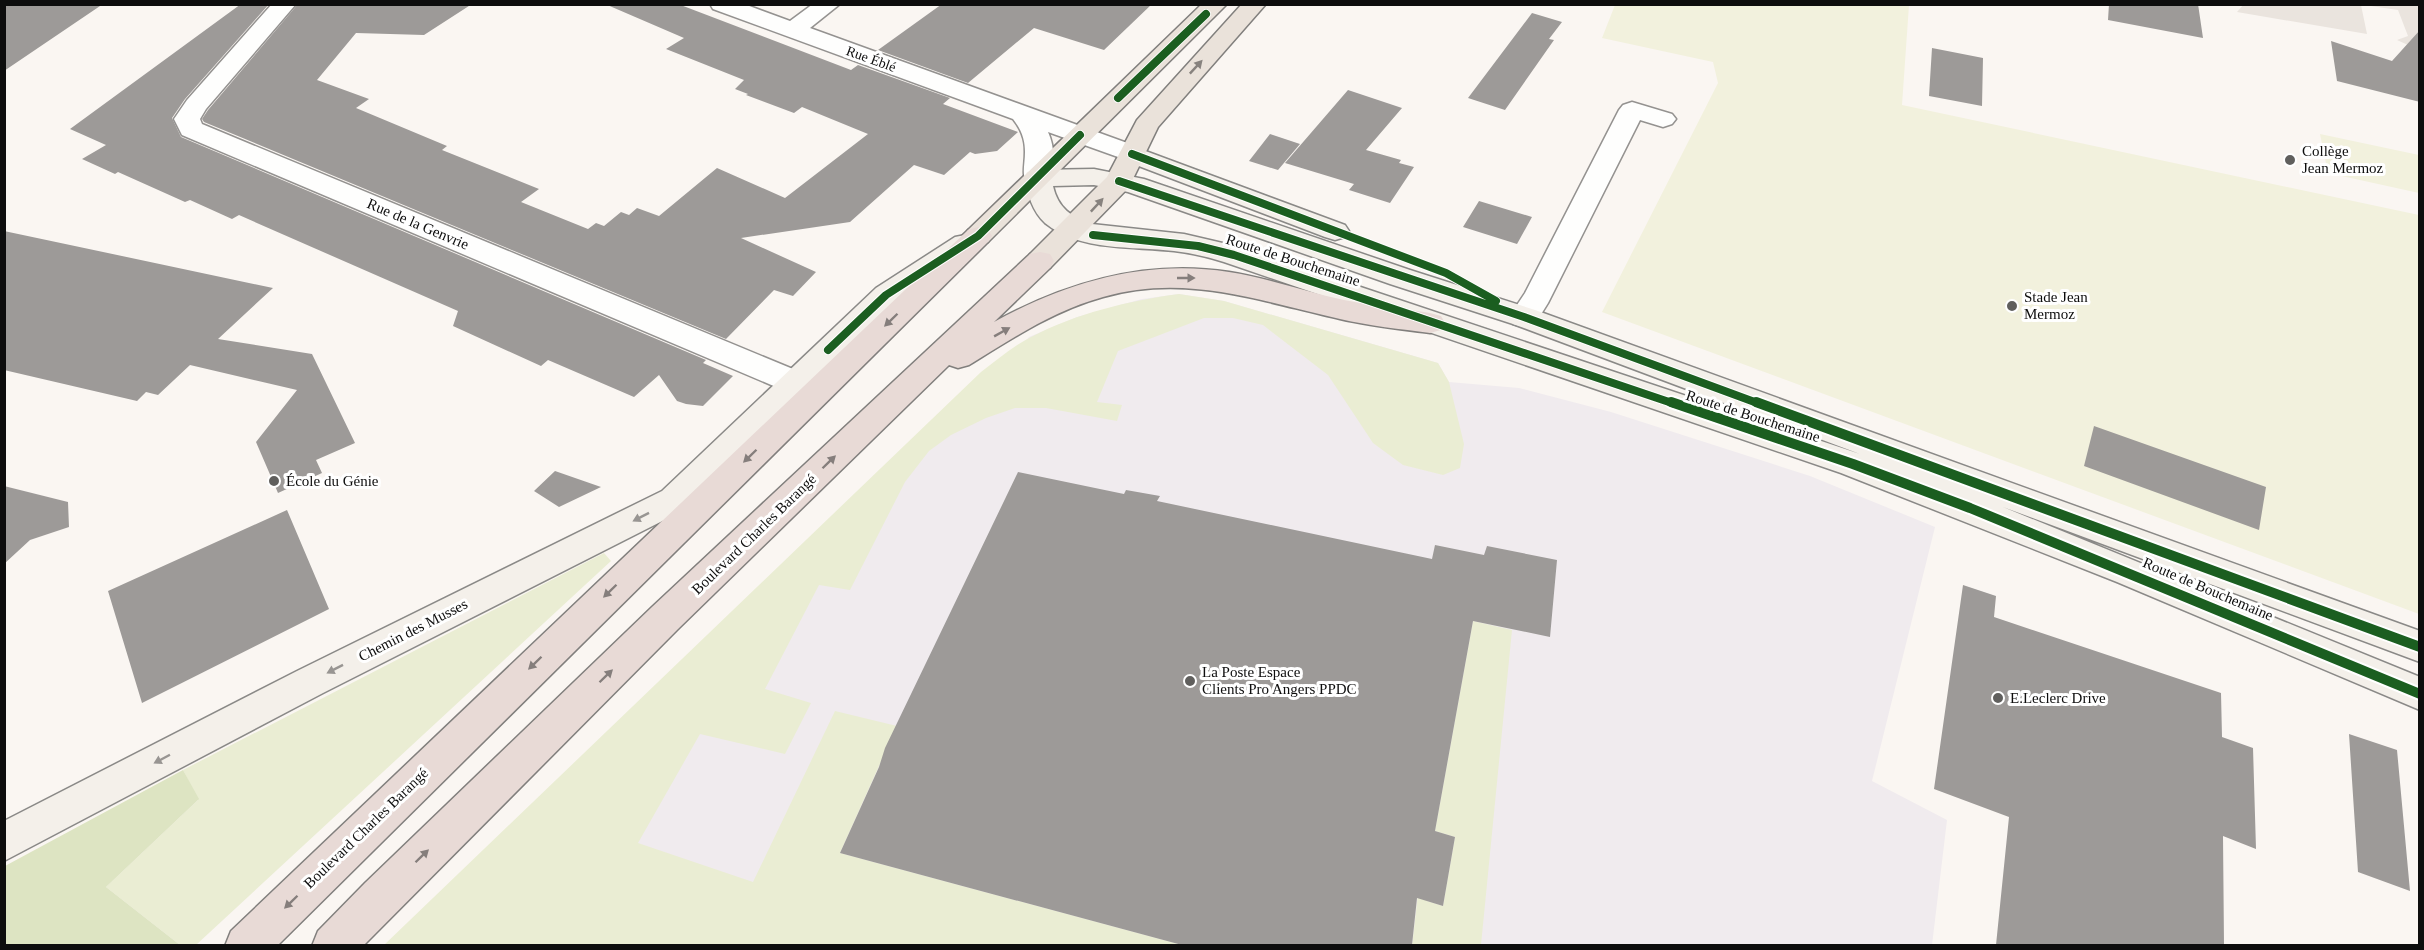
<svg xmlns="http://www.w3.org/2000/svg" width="2424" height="950" font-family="Georgia,serif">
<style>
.industrial{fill:#f0ebee}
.green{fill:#eaedd3}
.forest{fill:#dde4c2}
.pitch{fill:#f2f1dd}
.plaza{fill:#eae4de}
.building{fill:#9d9a98}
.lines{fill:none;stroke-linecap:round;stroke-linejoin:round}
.street-casing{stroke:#949290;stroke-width:3}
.secondary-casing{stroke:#8a8987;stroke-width:3}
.primary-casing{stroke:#817f7d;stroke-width:3}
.highway-casing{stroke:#817f7d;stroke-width:3}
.street{fill:#fefefd;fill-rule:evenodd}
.secondary{fill:#f4f0ea;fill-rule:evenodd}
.primary{fill:#eae2da;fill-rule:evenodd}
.highway{fill:#e8dad6;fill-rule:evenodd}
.cycleway-far1-casing{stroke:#fff;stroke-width:10}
.cycleway-casing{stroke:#fff;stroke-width:14}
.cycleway-far1{stroke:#1b5e20;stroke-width:8}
.cycleway{stroke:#1b5e20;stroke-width:10}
.oneway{fill:#87827e}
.oneway2{fill:#857e7c}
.oneway3{fill:#989592}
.poi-dot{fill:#605f5d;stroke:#fff;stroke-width:2}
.labels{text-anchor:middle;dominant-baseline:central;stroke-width:6;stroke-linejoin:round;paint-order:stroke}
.far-street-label{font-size:14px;fill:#0d0d0d;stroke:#fff}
.poi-label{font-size:15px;fill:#0d0d0d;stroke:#fff;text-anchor:start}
.street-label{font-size:15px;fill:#0d0d0d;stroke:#fff}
</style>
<rect width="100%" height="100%" fill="#faf6f2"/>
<!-- industrial -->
<path class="industrial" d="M 1179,294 L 1224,301 L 1438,363 L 1449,382 L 1519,388 L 1611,412 L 1810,476 L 1935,527 L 1872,781 L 1947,820 L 1932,945 L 461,946 L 1029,337 L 1077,317 L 1142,299 Z"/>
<!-- green -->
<path class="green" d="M 1179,294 L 1224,301 L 1438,363 L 1449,382 L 1464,444 L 1460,468 L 1443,475 L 1403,465 L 1373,443 L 1328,375 L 1263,325 L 1233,318 L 1204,318 L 1118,351 L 1097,402 L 1122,405 L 1117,421 L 1046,408 L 1015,408 L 986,418 L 951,435 L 929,451 L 905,482 L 850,590 L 819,585 L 765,689 L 811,703 L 785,754 L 700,734 L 638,843 L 753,882 L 835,711 L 897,726 L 840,853 L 1182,945 L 383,946 L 981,372 C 997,360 1013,346 1031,337 C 1077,313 1128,301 1179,294 Z
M 604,553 L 611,561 L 196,945 L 180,945 L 106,887 L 198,800 L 183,770 Z
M 1473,621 L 1512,630 L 1481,945 L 1412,946 L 1418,894 L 1427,901 L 1443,906 L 1455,837 L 1435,831 Z"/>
<!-- forest -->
<path class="forest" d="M 183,770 L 199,799 L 106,887 L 180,945 L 5,945 L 5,866 Z"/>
<!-- pitch -->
<path class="pitch" d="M 1615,5 L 1909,5 L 1902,105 L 2419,215 L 2419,614 L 1602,312 L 1718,83 L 1713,62 L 1602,38 Z
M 2320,134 L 2419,155 L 2419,193 L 2328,173 Z"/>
<!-- plaza -->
<path class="plaza" d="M 2244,4 L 2361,5 L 2367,34 L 2237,12 Z
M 2364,5 L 2419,5 L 2419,50 L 2397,40 L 2408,36 L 2398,10 Z"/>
<!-- building -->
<path class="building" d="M 4,4 L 103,4 L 4,71 Z
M 241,4 L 269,4 L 185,99 L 172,118 L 181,137 L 706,360 L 703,363 L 733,376 L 703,406 L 686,404 L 677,401 L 659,375 L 634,397 L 548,360 L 541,366 L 453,326 L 458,311 L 266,227 L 239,215 L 232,219 L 190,200 L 185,202 L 118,172 L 115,174 L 82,159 L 106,145 L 70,129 Z
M 298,4 L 472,4 L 424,35 L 356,33 L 317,80 L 369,99 L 356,108 L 447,146 L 442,150 L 539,189 L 521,202 L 588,229 L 596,223 L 604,226 L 621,212 L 629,215 L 637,208 L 659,216 L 717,168 L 785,198 L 868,134 L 802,107 L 794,113 L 746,95 L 748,94 L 735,89 L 744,80 L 666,49 L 684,38 L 605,4 L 678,4 L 851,70 L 858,65 L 950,98 L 943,104 L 1018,132 L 997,151 L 975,154 L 970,152 L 944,175 L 914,165 L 850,222 L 741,238 L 816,272 L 793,296 L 774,290 L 726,339 L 204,122 L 202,119 L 208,110 Z
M 942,4 L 1152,4 L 1104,50 L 1034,28 L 968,83 L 878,50 Z
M 2109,4 L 2198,4 L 2203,38 L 2108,20 Z
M 1532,13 L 1562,22 L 1549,39 L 1554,40 L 1505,110 L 1468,98 Z
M 2420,30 L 2420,102 L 2337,81 L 2331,41 L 2392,61 Z
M 1932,48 L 1983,58 L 1982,106 L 1929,96 Z
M 1348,90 L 1402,108 L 1366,150 L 1401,160 L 1399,163 L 1414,167 L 1390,203 L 1349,190 L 1354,184 L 1285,163 Z
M 1270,134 L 1300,144 L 1278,170 L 1249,161 Z
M 1479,201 L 1532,217 L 1517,244 L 1463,227 Z
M 4,231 L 273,288 L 218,339 L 312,354 L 355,443 L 316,460 L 322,473 L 278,493 L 256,442 L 297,390 L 190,365 L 158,395 L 146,392 L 137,401 L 4,370 Z
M 2094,426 L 2266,487 L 2259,530 L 2084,466 Z
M 555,471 L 601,487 L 559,507 L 534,491 Z
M 1018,472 L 1124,494 L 1126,490 L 1160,496 L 1157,501 L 1432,559 L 1435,545 L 1484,555 L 1487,546 L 1557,560 L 1550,637 L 1473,621 L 1435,831 L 1455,837 L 1443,906 L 1417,898 L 1412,945 L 1182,945 L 840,853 L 879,767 L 885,748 Z
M 4,486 L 68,502 L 69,527 L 30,540 L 4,564 Z
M 287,510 L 329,609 L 142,703 L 108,591 Z
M 1963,585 L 1996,596 L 1994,617 L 2221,693 L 2222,737 L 2253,748 L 2256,849 L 2223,836 L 2224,945 L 1996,945 L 2009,817 L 1934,789 Z
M 2349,734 L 2397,750 L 2410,891 L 2358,872 Z"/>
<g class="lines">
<!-- street casing -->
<g class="street-casing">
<path id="street" d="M 272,4 L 296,4 L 206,109 L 200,119 L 202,124 L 805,374 L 810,382 L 805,390 L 794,393 L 783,390 L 182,135 L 174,119 L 187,100 Z
M 710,4 L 744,4 L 790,21 L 813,4 L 840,4 L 810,28 L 1141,148 L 1145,154 L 1141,160 L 1132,162 L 1048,132 C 1055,147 1056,170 1047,184 L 1037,186 L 1027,184 C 1017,168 1036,148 1013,119 L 713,9 Z
M 1632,102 L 1672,114 L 1676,119 L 1672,124 L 1663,127 L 1640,120 L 1548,303 L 1535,324 L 1524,327 L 1513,324 L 1509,317 L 1525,293 L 1619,110 L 1623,105 Z"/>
</g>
<!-- secondary casing -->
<g class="secondary-casing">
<path id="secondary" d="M 1132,146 L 1345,225 L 1349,231 L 1345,237 L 1335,240 L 1325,237 L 1123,160 L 1119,154 L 1123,148 Z
M 1094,169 L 1144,179 L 1410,270 L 1535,310 L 2420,631 L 2420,662 L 2003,507 L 2420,677 L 2420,710 L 2117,582 L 1841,473 L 1224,262 C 1208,257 1191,253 1174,251 C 1132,246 1080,252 1045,223 C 1032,211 1028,194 1024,178 L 1027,172 L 1037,170 ZM 1094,185 L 1128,192 L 1390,284 L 1513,324 L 1860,454 L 1244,248 L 1184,234 L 1092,224 C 1071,217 1058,208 1053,186 Z
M 965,235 L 975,237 L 979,244 L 975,251 L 896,302 L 686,509 L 323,693 L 4,861 L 4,821 L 297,671 L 662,491 L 876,288 L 955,237 Z"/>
</g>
<!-- primary casing -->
<g class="primary-casing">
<path id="primary" d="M 1202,4 L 1227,4 L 988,242 L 978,245 L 968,242 L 964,236 L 968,230 Z
M 1242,4 L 1266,4 L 1158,127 L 1129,187 L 1050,268 L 1040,270 L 1030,268 L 1026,261 L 1030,254 L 1107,177 L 1137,120 Z"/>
</g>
<!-- highway casing -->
<g class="highway-casing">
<path id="highway" d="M 978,227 L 988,230 L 992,236 L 988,242 L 277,946 L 225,946 L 231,931 L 968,230 Z
M 1040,252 L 1050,254 L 1054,261 L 1050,268 L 994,322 C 1067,282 1145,259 1229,272 C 1268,278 1306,292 1344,300 C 1373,306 1401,308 1430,313 L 1441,316 L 1445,323 L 1441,330 L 1430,333 C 1400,329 1370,326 1340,319 C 1259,301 1186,273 1103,297 C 1055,310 1011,339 969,365 L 958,368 L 949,365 L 678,629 L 363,946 L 312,946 L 318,931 L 365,883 L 652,607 L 1030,254 Z"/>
</g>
<!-- street -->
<use href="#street" class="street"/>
<!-- secondary -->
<use href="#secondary" class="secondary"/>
<!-- primary -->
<use href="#primary" class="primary"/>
<!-- highway -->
<use href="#highway" class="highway"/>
<!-- cycleway-far1 casing -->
<g class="cycleway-far1-casing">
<path id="cycleway-far1" d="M 1118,98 L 1206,14
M 1132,154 L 1446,273 L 1496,301
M 1119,181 L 1524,317 L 1760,404
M 1093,235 L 1198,246 L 1234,255 L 1675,404
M 828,350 L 886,295 L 978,236 L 1080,135"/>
</g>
<!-- cycleway casing -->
<g class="cycleway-casing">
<path id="cycleway" d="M 1671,402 L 1853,464 L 1970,508 L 2420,694
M 1756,402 L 2420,647"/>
</g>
<!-- cycleway-far1 -->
<use href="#cycleway-far1" class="cycleway-far1"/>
<!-- cycleway -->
<use href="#cycleway" class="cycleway"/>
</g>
<!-- one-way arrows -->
<defs><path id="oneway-solid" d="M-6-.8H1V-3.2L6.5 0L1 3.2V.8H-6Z" transform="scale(1.5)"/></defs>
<g class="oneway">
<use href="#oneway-solid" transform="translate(1196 67) rotate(-47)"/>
<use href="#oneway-solid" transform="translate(1097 205) rotate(-47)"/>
</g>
<g class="oneway2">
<use href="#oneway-solid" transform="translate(1186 278)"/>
<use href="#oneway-solid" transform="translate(891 320) rotate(136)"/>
<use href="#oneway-solid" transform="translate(1002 332) rotate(-29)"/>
<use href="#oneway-solid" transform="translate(750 456) rotate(136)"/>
<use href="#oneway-solid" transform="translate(829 462) rotate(-44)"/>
<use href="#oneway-solid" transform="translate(610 591) rotate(136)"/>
<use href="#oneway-solid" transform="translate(535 663) rotate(136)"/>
<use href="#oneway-solid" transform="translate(606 676) rotate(-44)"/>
<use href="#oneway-solid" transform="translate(422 856) rotate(-44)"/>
<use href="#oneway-solid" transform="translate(291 902) rotate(136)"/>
</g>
<g class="oneway3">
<use href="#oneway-solid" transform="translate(641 517) rotate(153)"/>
<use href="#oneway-solid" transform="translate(335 669) rotate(153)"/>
<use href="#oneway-solid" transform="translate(162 759) rotate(152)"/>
</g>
<!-- markers -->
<g class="poi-dot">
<circle cx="2290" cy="160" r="6"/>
<circle cx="2012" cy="306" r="6"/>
<circle cx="274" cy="481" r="6"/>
<circle cx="1190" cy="681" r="6"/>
<circle cx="1998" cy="698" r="6"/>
</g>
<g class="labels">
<!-- far-street labels -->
<g class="far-street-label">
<text transform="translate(871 59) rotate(20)">Rue Éblé</text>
</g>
<!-- poi labels -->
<g class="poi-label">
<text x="2302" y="151">Collège<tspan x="2302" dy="17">Jean Mermoz</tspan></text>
<text x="2024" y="297">Stade Jean<tspan x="2024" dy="17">Mermoz</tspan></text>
<text x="286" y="481">École du Génie</text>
<text x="1202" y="672">La Poste Espace<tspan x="1202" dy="17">Clients Pro Angers PPDC</tspan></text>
<text x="2010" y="698">E.Leclerc Drive</text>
</g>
<!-- street labels -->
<g class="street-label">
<text transform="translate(418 224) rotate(23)">Rue de la Genvrie</text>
<text transform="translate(1293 260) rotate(18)">Route de Bouchemaine</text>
<text transform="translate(1753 416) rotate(18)">Route de Bouchemaine</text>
<text transform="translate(754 534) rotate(-44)">Boulevard Charles Barangé</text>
<text transform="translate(2208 589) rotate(23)">Route de Bouchemaine</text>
<text transform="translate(413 630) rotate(-27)">Chemin des Musses</text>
<text transform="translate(366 828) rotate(-44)">Boulevard Charles Barangé</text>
</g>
</g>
<!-- border -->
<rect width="2424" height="950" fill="none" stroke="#0d0d0d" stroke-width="12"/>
</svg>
